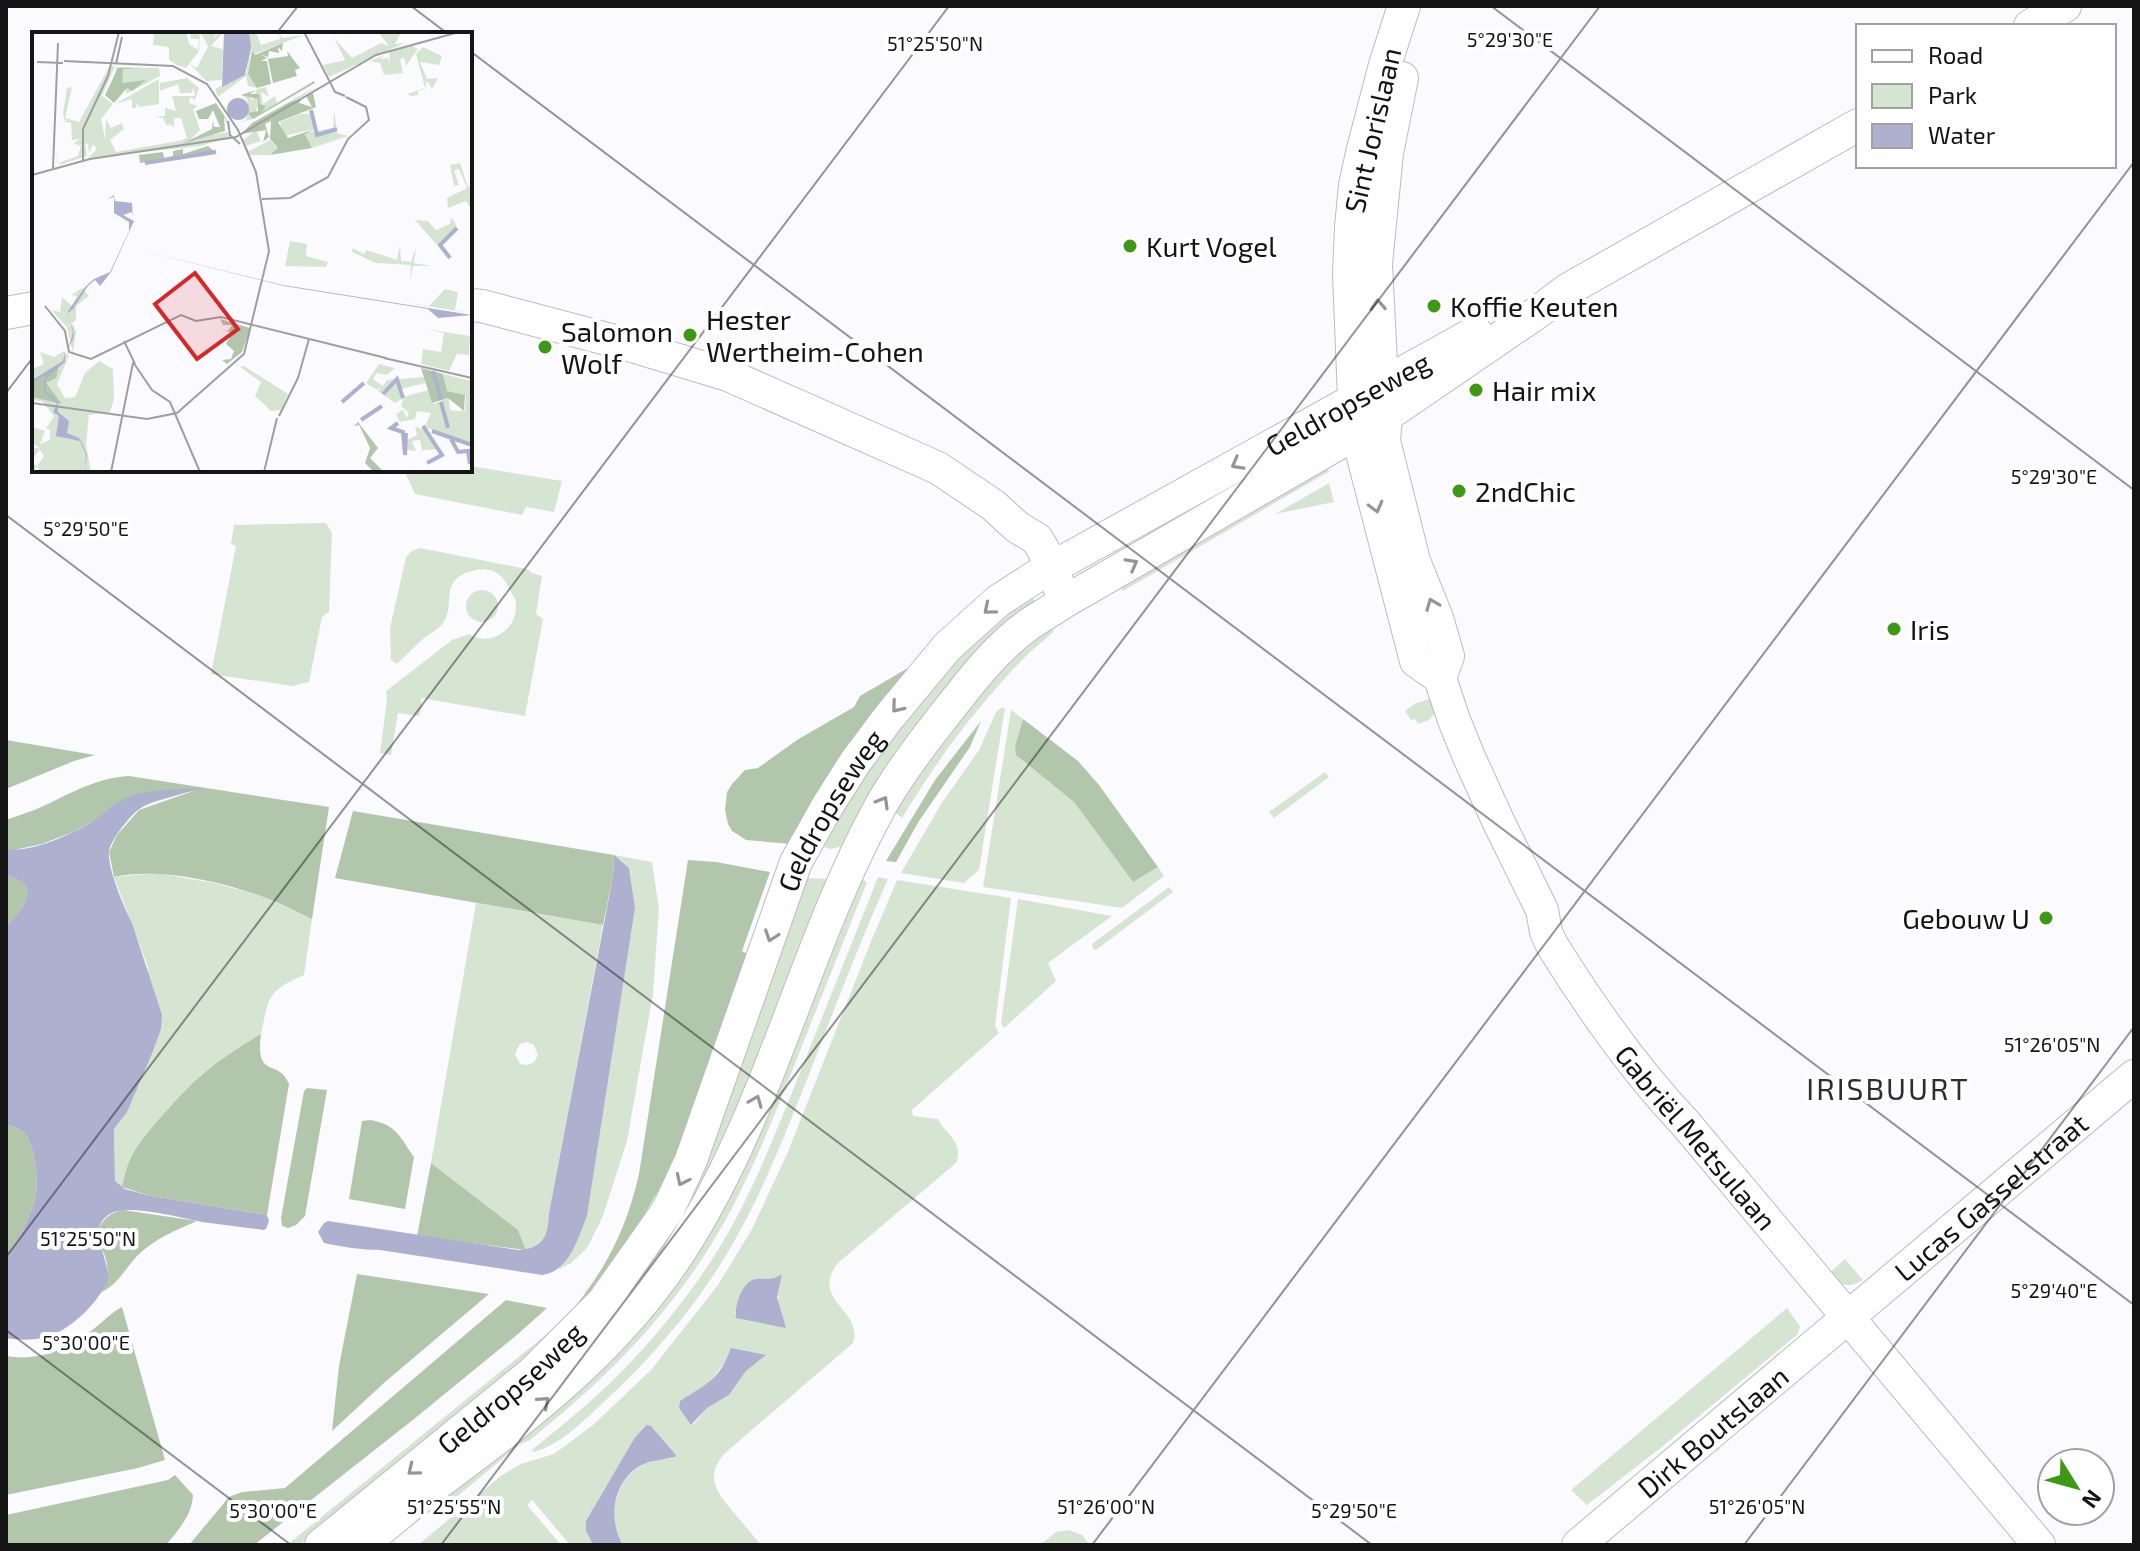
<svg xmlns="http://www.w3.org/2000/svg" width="2140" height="1551" font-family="'Exo 2',sans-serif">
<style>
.green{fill:#d6e5d2;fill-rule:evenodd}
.forest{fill:#b1c6aa}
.water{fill:#aeb0d0}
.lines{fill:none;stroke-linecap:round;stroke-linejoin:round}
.secondary-casing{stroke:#bbbcc0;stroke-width:34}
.secondary{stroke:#fff;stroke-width:32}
.oneway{stroke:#959596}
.ticks{fill:none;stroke:#141415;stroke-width:2;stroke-opacity:0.45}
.poi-dot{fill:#3d9813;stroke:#fff;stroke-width:3}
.labels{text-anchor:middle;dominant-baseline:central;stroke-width:8;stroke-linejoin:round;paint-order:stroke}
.street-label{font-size:28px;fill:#141415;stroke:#fff}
.poi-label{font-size:28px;fill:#141415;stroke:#fff;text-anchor:start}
.neighbourhood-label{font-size:30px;letter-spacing:2px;fill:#2d2e31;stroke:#fff}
.inset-river{fill:none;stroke:#aeb0d0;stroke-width:4}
.inset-road{fill:none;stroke:#9f9fa1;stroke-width:2}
.view{fill:#d62828;fill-opacity:0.15;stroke:#d62828;stroke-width:4}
.inset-edge{fill:none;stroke:#141415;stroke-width:4}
.ticks-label{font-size:20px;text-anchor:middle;fill:#141415;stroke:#fff;stroke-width:8;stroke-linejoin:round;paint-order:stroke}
</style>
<rect width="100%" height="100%" fill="#fbfbff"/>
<!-- green -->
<path class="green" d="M 470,466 L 562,481 L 554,512 L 526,507 L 522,515 L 415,494 L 404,470 L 470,470 Z
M 1327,469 L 1330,471 L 1123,591 L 1119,585 L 1316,471 Z
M 1329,483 L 1334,502 L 1275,514 Z
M 326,523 L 332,533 L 329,612 L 322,617 L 309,682 L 292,686 L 211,674 L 236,546 L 231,544 L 234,525 Z
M 420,548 L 527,569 L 532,573 L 542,576 L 536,614 L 543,619 L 525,716 L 421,698 L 422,707 L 419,716 L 398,713 L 391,755 L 380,753 L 387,699 L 386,691 L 452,640 L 469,634 C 492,649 522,626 515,599 C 513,595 511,592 509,588 C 505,580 501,575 493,571 C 484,568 477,569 469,572 C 439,581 456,605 443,623 C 439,629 430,634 424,638 C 415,646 406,655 397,664 L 391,660 L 390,628 L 406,557 L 412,551 Z
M466 606a16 16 0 1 1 32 0a16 16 0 1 1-32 0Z
M 1028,592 L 1039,606 L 844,846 L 830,849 L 821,846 L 867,770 L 905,720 L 1001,609 Z
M 1053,627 L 1053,632 C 1044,641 1034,648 1025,657 C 978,705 937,760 902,818 L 895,812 L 937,749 L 1005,664 L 1029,641 Z
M 1436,697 L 1435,713 L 1429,720 L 1418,724 L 1415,719 L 1411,720 L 1405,711 L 1414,704 Z
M 1001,708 L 1005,708 L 979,870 L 964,883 L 901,873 L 941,804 L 979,750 L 996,712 Z
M 1011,710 L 1023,719 L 1015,746 L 1016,755 L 1074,802 L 1133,882 L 1158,867 L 1164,876 L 1122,908 L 983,887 Z
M 1325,772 L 1329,777 L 1274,818 L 1269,812 Z
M 614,855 L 652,862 L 659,909 L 653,994 L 627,1141 L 603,1216 L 587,1248 L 571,1263 L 558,1270 L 569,1256 L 587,1216 L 635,908 L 629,868 Z
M 156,873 L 214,883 L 262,896 L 312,919 L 304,975 C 267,991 269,997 261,1034 L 235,1050 L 202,1074 L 148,1134 L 131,1156 L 122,1187 L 115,1181 L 114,1129 L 127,1112 L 148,967 L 114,877 Z
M 878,877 L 888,879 C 859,944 834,1010 808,1077 C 786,1132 765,1187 736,1238 C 703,1298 656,1354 606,1400 C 585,1419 562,1445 533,1452 L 532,1450 C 560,1427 589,1404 615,1378 C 651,1343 683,1303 711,1261 C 749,1203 773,1139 799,1075 C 825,1009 852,943 878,877 Z
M 806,878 L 829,879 L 706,1186 L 644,1279 L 550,1374 L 611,1308 Z
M 862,879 L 867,882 C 842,946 816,1010 791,1074 C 763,1144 735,1214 691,1275 C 644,1341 593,1389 530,1440 L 519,1445 L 454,1499 L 449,1495 L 698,1251 L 739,1181 L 837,932 Z
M 897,880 L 1011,898 L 995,1026 L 999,1033 L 912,1110 L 913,1116 L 938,1119 C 947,1136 964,1142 956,1163 L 838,1263 C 809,1300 864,1310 853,1343 L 724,1454 C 703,1479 719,1495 736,1515 C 744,1525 753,1535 761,1545 L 623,1545 C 606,1517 614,1477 647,1463 C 654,1460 664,1459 672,1458 L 676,1455 L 651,1426 L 644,1426 L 586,1521 L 586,1531 L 593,1545 L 570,1545 L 532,1500 L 527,1505 L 561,1545 L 418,1545 L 502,1475 L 521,1464 L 554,1454 L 593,1425 L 651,1370 L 718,1285 L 752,1229 L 787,1154 L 872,939 ZM 781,1276 L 777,1291 L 780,1312 L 734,1314 L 742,1293 L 758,1279 L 767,1280 ZM 727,1359 L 757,1361 L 746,1371 L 729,1395 L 707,1408 L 693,1425 L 690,1423 L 679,1408 L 680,1401 L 710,1382 Z
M 1169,887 L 1173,892 L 1096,950 L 1093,949 L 1092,944 Z
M 1018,899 L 1112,916 L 1048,963 L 1056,981 L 1004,1028 L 1001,1023 Z
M 476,903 L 603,925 L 549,1213 C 548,1230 545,1246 526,1250 L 518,1230 L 431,1163 ZM 527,1042 L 534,1045 L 538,1055 L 534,1062 L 528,1065 L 520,1064 L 515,1054 L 520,1044 Z
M 1845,1259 L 1863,1280 C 1847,1289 1841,1286 1828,1274 Z
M 1787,1308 L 1800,1326 L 1798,1334 L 1663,1446 L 1587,1505 L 1571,1490 Z
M 559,1324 L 511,1375 L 300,1545 L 287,1545 Z
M 1069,1530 L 1082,1535 L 1090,1545 L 1040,1545 L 1056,1532 Z"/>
<!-- forest -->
<path class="forest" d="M 908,668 L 911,669 L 791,844 L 746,840 L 732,831 L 728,824 L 725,810 L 727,792 L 732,784 L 745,770 L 758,768 L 797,740 L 854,707 L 860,696 Z
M 1023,719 L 1078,761 L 1099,785 L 1158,867 L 1133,882 L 1074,802 L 1016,755 L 1015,746 Z
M 981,721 L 970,747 L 919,821 L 896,862 L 886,861 L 935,780 Z
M 6,740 L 95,755 L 74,761 L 6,789 Z
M 129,776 L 329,807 L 312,919 C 295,911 278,902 261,896 C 218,881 159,867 114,877 L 109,852 L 117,835 L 139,810 L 199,789 L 98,818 L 73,832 L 42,844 L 14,850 L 6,850 L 6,820 C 16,816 27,813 37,809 C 68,795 94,778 129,776 Z
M 353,811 L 614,855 L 613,876 L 603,925 L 335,878 Z
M 688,860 L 716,862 L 770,872 L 742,951 L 749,955 L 672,1167 L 632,1236 L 607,1273 L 580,1305 L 578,1303 C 610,1261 627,1226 639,1174 Z
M 6,876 C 46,884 24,908 6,926 Z
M 261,1034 C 255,1081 278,1057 289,1084 L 267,1215 L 151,1196 L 122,1187 C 124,1177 127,1166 131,1157 C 141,1137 186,1088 204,1073 C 222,1058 241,1046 261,1034 Z
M 307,1088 L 327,1090 L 305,1216 L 296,1225 L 288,1228 L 282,1226 L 281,1218 L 304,1091 Z
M 371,1120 C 398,1126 399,1136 414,1157 L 405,1209 L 349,1199 L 362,1121 Z
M 6,1125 C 15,1127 22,1129 27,1137 C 36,1152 40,1189 33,1205 C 26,1224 20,1240 6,1255 Z
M 431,1163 L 518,1230 L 526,1250 L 417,1236 Z
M 123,1210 L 197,1221 C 176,1230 154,1239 137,1256 C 124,1270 119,1283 102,1292 C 108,1282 109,1272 106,1260 C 105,1254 101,1248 99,1242 C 95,1225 107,1213 123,1210 Z
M 357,1274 L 489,1294 L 385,1382 L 332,1431 L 339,1366 Z
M 506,1300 L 547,1308 L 518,1334 L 414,1419 L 254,1545 L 189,1545 L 229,1497 L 242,1492 L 285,1488 Z
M 122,1307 L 165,1460 L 138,1468 L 6,1495 L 6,1356 C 41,1362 70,1348 96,1327 C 105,1320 112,1312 122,1307 Z
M 175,1475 L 193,1495 C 192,1516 178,1530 166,1545 L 6,1545 L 6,1515 L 168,1480 Z"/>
<!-- water -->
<path class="water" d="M 203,788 C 185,793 153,799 138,810 C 129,817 111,840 109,851 C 107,867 124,908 132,923 L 162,1015 L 161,1029 L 151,1056 L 127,1112 L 114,1129 L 115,1181 L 125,1189 L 151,1196 L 267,1215 L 269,1221 L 266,1229 L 263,1230 C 242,1227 222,1225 202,1222 C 181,1218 130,1204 112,1213 C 84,1226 110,1258 108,1279 C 107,1287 100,1293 96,1300 C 71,1330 46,1345 6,1338 L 6,1255 C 20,1240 26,1224 33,1205 C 40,1189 36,1152 27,1137 C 22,1129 15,1127 6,1125 L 6,926 C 24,908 45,884 6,876 L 6,850 C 37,851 73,834 99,817 C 107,811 115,803 124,799 C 141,789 183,789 203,788 Z
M 614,855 L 629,868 L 635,908 L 587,1216 C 578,1238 569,1272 542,1275 L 380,1250 C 361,1250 343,1247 324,1243 L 318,1232 L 324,1223 L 328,1221 L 518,1250 C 543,1249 548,1236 549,1213 L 613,876 Z
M 782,1274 L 777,1297 L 786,1328 L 736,1318 C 734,1307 742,1281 756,1279 C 766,1278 772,1281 782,1274 Z
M 731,1348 L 766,1355 L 746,1371 L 729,1395 L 707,1408 L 691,1425 L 679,1408 L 680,1401 C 707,1383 719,1381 731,1348 Z
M 646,1425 L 651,1426 L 676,1455 L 675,1457 C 666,1459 657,1460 649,1462 C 614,1474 606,1517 623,1545 L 593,1545 L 586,1531 L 586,1521 L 634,1439 Z"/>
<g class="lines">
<!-- secondary casing -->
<g class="secondary-casing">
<g id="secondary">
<path id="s1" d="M 1404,6 L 1385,65 L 1363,149 L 1355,185 L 1351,227 L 1349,274 L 1354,398 L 1362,453 L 1416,661 L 1440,678 L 1454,720 L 1469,757 L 1499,823 L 1542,910 L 1546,932 L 1552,945 C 1591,1008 1634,1069 1685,1123 L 2039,1545"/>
<path d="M 2030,26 L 2065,6"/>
<path d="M 1402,78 L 1387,153 L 1376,264 L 1382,383 L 1386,416 L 1384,441 L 1414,561 L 1437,618 L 1448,656 L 1440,678"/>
<path d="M 470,305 L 482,306 L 622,343 L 728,375 L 938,468 L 993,505 L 1017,527 L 1037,539 L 1053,567 L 1059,587"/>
<path d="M 6,313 L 34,308"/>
<path id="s2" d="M 321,1545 L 532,1373 L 603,1302 L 668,1210 L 691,1160 L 796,862 L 828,805 L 856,761 L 889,717 L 947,647 L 998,601 L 1035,577 L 1476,332"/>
<path d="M 361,1545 C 388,1524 414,1501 441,1481 C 537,1409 626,1341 689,1237 C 772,1102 805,944 880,807 C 899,773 922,743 946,713 C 971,681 996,648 1028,625 C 1040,617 1052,610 1064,602 L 1386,416 L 1538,312 L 1567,290 L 1858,125"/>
<path id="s3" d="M 1578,1545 L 2134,1076"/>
</g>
</g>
<!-- secondary -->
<use href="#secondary" class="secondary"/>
</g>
<!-- one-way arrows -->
<defs><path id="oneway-chevron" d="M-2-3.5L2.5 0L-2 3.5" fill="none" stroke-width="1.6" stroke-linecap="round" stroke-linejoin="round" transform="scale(2)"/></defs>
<g class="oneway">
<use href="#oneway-chevron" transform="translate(1378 305) rotate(-93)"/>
<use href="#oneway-chevron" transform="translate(1237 464) rotate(151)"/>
<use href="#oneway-chevron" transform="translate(1376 507) rotate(75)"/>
<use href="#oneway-chevron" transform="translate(1132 564) rotate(-29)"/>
<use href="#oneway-chevron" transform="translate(1432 604) rotate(-112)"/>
<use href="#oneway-chevron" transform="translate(989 609) rotate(140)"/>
<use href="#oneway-chevron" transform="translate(897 707) rotate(130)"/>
<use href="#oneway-chevron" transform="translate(883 802) rotate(-60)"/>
<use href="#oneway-chevron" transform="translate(771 936) rotate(109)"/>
<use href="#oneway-chevron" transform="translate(756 1101) rotate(-68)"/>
<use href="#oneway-chevron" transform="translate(682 1180) rotate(115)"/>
<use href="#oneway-chevron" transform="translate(544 1402) rotate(-41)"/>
<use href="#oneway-chevron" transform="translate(413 1470) rotate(141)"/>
</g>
<!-- ticks -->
<path class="ticks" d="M 411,6 L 448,34M 1491,6 L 2134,490M 276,34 L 298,6M 470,51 L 2134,1305M 6,393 L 34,356M 6,515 L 1372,1545M 6,1257 L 949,6M 6,1330 L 291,1545M 441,1545 L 1600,6M 1092,1545 L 2134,162M 1744,1545 L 2134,1027"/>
<!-- markers -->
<g class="poi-dot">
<circle cx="1130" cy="246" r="8"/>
<circle cx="1434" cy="306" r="8"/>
<circle cx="690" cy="335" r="8"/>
<circle cx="545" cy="347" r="8"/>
<circle cx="1476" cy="390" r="8"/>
<circle cx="1459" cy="491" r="8"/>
<circle cx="1894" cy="629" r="8"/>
<circle cx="2046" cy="918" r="8"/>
</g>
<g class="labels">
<!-- street labels -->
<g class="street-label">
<text transform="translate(1372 130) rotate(-77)">Sint Jorislaan</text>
<text stroke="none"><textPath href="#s2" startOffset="1590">Geldropseweg</textPath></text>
<text stroke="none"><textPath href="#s2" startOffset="918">Geldropseweg</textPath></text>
<text stroke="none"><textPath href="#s1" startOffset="1230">Gabriël Metsulaan</textPath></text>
<text stroke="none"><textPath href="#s3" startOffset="540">Lucas Gasselstraat</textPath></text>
<text stroke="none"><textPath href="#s2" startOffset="246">Geldropseweg</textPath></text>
<text stroke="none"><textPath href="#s3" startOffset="176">Dirk Boutslaan</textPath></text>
</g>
<!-- poi labels -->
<g class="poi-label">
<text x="1146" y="246">Kurt Vogel</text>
<text x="1450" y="306">Koffie Keuten</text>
<text x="706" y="319">Hester<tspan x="706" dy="32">Wertheim-Cohen</tspan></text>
<text x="561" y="331">Salomon<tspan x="561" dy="32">Wolf</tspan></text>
<text x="1492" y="390">Hair mix</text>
<text x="1475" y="491">2ndChic</text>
<text x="1910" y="629">Iris</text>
<text x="2030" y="918" text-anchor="end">Gebouw U</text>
</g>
<!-- neighbourhood labels -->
<g class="neighbourhood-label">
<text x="1888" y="1088">IRISBUURT</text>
</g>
</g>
<!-- overview -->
<g transform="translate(32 32)">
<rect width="440" height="440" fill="#fbfbff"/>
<path d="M 122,0 L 154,0 L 157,12 L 166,18 L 167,7 L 159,7 L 159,0 L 164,0 L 168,4 L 167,19 L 154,36 L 145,33 L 137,28 L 137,15 L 121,13 ZM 168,0 L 184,1 L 182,8 L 186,0 L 192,0 L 179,14 L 191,17 L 190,48 L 174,49 L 158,32 L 165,36 L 176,14 ZM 217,0 L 224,0 L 229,13 L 248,7 L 247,1 L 250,6 L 272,3 L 222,22 L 219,18 L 216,41 L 225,56 L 216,54 L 214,44 L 186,65 L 183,57 L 215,41 ZM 346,0 L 369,0 L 363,12 L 373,11 L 297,45 L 291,33 L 313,28 L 302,6 L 320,26 L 349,11 L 357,14 ZM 379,13 L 386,17 L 374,34 L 372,26 L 368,27 L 371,41 L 352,43 L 348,31 L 338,29 L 353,23 L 348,27 L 356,26 L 358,34 L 357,20 ZM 391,15 L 410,24 L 407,33 L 388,30 L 395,47 L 406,46 L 400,57 L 395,49 L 393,57 L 386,59 L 386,63 L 379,64 L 375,62 L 393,56 L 384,22 ZM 83,34 L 70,64 L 81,72 L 69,87 L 73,107 L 74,87 L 79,96 L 90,91 L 92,97 L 78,108 L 84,120 L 197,100 L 198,105 L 169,114 L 56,126 L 65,117 L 61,112 L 57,121 L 56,112 L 53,111 L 55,124 L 27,133 L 28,131 L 25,131 L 25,119 L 26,131 L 46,124 L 49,114 L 41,111 L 49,107 L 40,108 L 39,91 L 29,89 L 35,89 L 32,87 L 31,81 L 35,56 L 40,55 L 33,86 L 47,90 L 77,35 ZM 84,35 L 127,36 L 128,44 L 94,62 L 94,56 L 80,60 ZM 155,46 L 167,56 L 163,68 L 158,65 L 157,71 L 166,74 L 161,77 L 168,98 L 157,109 L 150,108 L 155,106 L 149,86 L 142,86 L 142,94 L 137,94 L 141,92 L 134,93 L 131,86 L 122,85 L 133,84 L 133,76 L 144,79 L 140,64 L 163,64 L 161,55 L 160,61 L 148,61 L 146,52 L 128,59 L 128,51 ZM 127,47 L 127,72 L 107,75 L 105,71 L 104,76 L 100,76 L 100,67 L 83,72 ZM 234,55 L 237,65 L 229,60 L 231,72 L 243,64 L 245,71 L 230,80 L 234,74 L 227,71 L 221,87 L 204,91 L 214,88 L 216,80 L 215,67 L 209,63 L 218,61 L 220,69 L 225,57 ZM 302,78 L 305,101 L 316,104 L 280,116 L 273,101 L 301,96 ZM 268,82 L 278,82 L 282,97 L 252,104 L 248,90 ZM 224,98 L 229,109 L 214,114 L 217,119 L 238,108 L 246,117 L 238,123 L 218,123 L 209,108 L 209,104 L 211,108 ZM 428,131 L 436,155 L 440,153 L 440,178 L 434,169 L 416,176 L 415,166 L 435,156 L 427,137 L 422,138 L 427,153 L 422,154 L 418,133 ZM 419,185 L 425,194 L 405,213 L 383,188 L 396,189 L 404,198 L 418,192 ZM 258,209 L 275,212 L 274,224 L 296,230 L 294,235 L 253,234 ZM 368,213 L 369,229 L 379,230 L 384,215 L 382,231 L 399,234 L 381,234 L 378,248 L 379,233 L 344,231 L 320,220 L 321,216 L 332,222 L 335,218 L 365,228 ZM 50,256 L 57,264 L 44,274 L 44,288 L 36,294 L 41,292 L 44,300 L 41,321 L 35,295 L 19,278 L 28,280 L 30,265 L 40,274 L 45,264 L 39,263 ZM 413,257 L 426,260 L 423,278 L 438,281 L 382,272 L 379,271 L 397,274 ZM 394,297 L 438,304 L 437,323 L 425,322 L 417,339 L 389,332 L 391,317 L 409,320 L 412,301 ZM 32,319 L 37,324 L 25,352 L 33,366 L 43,365 L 53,341 L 67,329 L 81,337 L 82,367 L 78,380 L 57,383 L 54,412 L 59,440 L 7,440 L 6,434 L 0,440 L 0,431 L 5,434 L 12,424 L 8,418 L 0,427 L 0,415 L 9,417 L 0,411 L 0,395 L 13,399 L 8,412 L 18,408 L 18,397 L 14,397 L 22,384 L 10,369 L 0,368 L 0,337 L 12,332 L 8,320 L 22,325 ZM 347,332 L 363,336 L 355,343 L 345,341 L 341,347 L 345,350 L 351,354 L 355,348 L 392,345 L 394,351 L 369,357 L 371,365 L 396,358 L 401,372 L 417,366 L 418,378 L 426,379 L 433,379 L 434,364 L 415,359 L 411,342 L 440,349 L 440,412 L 395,396 L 406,417 L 385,419 L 390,418 L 388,408 L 380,409 L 384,419 L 375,418 L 373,423 L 370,411 L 385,403 L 383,394 L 391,398 L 399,381 L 385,379 L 383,387 L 368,390 L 364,382 L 371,378 L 375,386 L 377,381 L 369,374 L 372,366 L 363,371 L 346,359 L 350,354 L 345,358 L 334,351 ZM 212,334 L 256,362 L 249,378 L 239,379 L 223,364 L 229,350 L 208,335 Z" fill="#d6e5d2"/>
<path d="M 251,11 L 250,19 L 246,15 L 247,21 L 237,19 L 236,25 L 228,22 L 235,26 L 229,29 L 235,29 L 239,52 L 225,56 L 216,42 L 220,19 L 223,23 ZM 255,19 L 268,36 L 263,38 L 265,44 L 241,51 L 236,27 L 256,24 ZM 86,36 L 108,36 L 91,37 L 90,51 L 114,48 L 100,59 L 95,56 L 82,71 L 73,63 ZM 282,49 L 283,51 L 221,87 L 216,81 L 226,79 L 226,67 L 209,63 L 224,58 L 218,62 L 227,62 L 228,72 L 234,74 L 230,80 ZM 286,54 L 258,71 L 271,65 L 267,71 L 280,75 L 274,64 L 281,61 L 284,75 L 246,90 L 256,106 L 283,97 L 273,102 L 280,116 L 238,123 L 246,116 L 238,107 L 239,89 L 233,92 L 237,105 L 231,110 L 234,98 L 209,102 L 220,91 ZM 184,71 L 194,86 L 197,97 L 192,84 L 193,99 L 150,112 L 180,97 L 181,88 L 182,95 L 188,95 L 181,78 L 176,87 L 167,87 L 164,79 ZM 176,114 L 183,120 L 108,131 L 107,123 L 131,120 L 132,126 L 141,124 L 141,119 L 151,117 L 151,122 ZM 188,287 L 218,296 L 210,320 L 195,332 L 190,328 L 199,327 L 202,319 L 194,312 L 200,301 L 187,297 L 196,299 L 200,293 L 191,293 ZM 27,332 L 24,346 L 14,351 L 30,372 L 0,365 L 1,350 ZM 389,336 L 411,342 L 415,359 L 433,363 L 432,379 L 416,366 L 400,371 ZM 326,390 L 346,416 L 338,426 L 352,440 L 342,440 L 333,431 L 338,416 L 327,393 L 322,394 Z" fill="#b1c6aa"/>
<path d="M 192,0 L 217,0 L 219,15 L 213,43 L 190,55 ZM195 77a11 11 0 1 1 22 0a11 11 0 1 1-22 0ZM 80,152 L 83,169 L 100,171 L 101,185 L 100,180 L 91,183 L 102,189 L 79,240 L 68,254 L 63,248 L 56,254 L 41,277 L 36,281 L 42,301 L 41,307 L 36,317 L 41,301 L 36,279 L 53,255 L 62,247 L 78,240 L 97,199 L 97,190 L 82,181 L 82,165 L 76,167 L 82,163 ZM 100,216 L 251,253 L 440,283 L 406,286 L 396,277 L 252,254 ZM 33,320 L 33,330 L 13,347 L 14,354 L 13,359 L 26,370 L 26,380 L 37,389 L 35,401 L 47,406 L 50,411 L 55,423 L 53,440 L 54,423 L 48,409 L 24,404 L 27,384 L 21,380 L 25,371 L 12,360 L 12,349 L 14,343 L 1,350 L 4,358 L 0,360 L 0,348 L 31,329 Z" fill="#aeb0d0"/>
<path class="inset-river" d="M 279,78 L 285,103 L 305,97M 113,131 L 184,120M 418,226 L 408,213 L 425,196M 401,339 L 409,368M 351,362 L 365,347 L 371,366M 310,370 L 332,351M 409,370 L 416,396M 329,388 L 350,374M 366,391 L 359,396 L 371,400 L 373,423 L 374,401M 391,394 L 410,423 L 395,431M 400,399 L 440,413M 419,407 L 426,420 L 436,419 L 438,432"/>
<path class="inset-road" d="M 272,0 L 303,60 L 313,64M 5,30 L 31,31M 84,32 L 90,5M 196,89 L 198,103 L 208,112M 51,128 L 51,97 L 76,44 L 87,0M 21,136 L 26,11M 0,143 L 58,127 L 204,105 L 344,23 L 427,0M 230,167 L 258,166 L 296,145 L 316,107 L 337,88 L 334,75 L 314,65M 13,274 L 33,299 L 37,320 L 59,327 L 149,283 L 164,289 L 189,285 L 354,326M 92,309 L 103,332M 352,326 L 440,346M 101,330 L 120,358 L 138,370 L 168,440M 0,371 L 115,387 L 145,381 L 212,322 L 237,219 L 224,140 L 206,98 L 175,52 L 141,34 L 32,29M 247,384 L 266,346 L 277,307M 79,440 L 101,331M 232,440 L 245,386"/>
<path class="view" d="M 163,241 L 206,297 L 165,327 L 123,272 Z"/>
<rect width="440" height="440" class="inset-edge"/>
</g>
<g class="ticks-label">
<text x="1510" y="47">5°29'30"E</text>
<text x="935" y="51">51°25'50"N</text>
<text x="2054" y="484">5°29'30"E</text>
<text x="86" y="536">5°29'50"E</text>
<text x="2052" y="1052">51°26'05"N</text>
<text x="88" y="1246">51°25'50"N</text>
<text x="2054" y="1298">5°29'40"E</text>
<text x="86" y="1350">5°30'00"E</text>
<text x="454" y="1514">51°25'55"N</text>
<text x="1106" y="1514">51°26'00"N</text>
<text x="1757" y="1514">51°26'05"N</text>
<text x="273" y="1518">5°30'00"E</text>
<text x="1354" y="1518">5°29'50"E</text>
</g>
<!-- border -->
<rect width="2140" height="1551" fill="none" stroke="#141415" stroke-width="16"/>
<!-- legend -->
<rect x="1856" y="24" width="260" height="144" fill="#ffffff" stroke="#a1a1a1" stroke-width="2"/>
<rect x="1872" y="50" width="40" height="12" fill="#ffffff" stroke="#a1a1a1" stroke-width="2"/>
<text x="1928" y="64" font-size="24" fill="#141415">Road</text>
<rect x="1872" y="84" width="40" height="24" fill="#d6e5d2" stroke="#a1a1a1" stroke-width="2"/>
<text x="1928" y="104" font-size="24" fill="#141415">Park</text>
<rect x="1872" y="124" width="40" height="24" fill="#aeb0d0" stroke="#a1a1a1" stroke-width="2"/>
<text x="1928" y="144" font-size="24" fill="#141415">Water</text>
<!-- north arrow -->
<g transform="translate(2076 1487) rotate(127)"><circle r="38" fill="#ffffff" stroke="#a1a1a1" stroke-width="2"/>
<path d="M0-6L14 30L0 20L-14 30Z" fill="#3d9813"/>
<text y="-12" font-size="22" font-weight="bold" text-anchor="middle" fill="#141415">N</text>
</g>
</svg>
